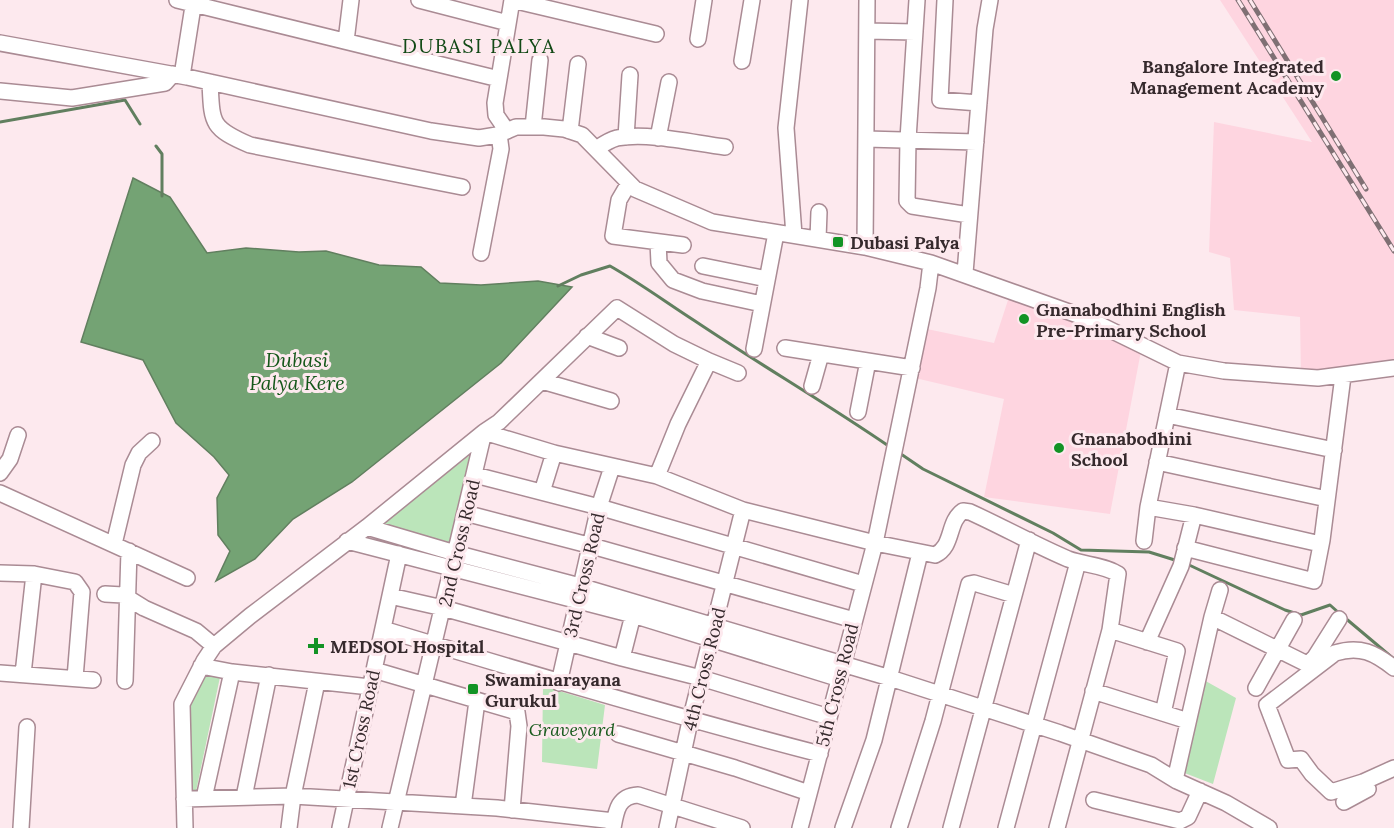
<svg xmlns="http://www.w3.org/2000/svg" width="1394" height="828" font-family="Lora,serif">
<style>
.built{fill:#fed5e0}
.green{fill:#bbe5ba}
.water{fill:#74a374;stroke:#617f5f;stroke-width:1.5}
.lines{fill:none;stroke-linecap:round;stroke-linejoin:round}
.stream{stroke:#617f5f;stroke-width:3}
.minor-casing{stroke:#aa8b94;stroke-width:18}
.minor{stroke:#fff;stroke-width:15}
.rail-casing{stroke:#7f7074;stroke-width:5}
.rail{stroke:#fde9ee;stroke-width:3;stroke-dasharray:9;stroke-linecap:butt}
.poi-dot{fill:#139325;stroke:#fde9ee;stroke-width:2}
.labels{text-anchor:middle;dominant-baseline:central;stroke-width:6;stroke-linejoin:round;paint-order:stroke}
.poi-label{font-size:18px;font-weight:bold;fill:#362a2d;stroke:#fde9ee;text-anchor:start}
.street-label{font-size:18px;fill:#362a2d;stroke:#fde9ee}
.park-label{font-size:18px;font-style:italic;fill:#195b1d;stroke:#fde9ee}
.neighbourhood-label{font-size:20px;letter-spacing:1.5px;fill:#124916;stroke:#fde9ee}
.water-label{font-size:20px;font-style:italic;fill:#145719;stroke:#fde9ee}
</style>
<rect width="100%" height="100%" fill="#fde9ee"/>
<!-- built -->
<path class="built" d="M 1220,0 L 1394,0 L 1394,367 L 1301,375 L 1300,317 L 1234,310 L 1230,258 L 1209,252 L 1214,122 L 1312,142 Z
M 1009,297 L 1080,322 L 1141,351 L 1110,514 L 984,497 L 1004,399 L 911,377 L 922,328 L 994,343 Z"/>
<!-- green -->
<path class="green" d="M 475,451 L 454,546 L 380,524 Z
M 202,673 L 220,677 L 195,796 L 187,797 L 184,693 Z
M 1202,679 L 1236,698 L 1213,784 L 1182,772 Z
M 543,686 L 605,705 L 597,769 L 542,762 Z"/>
<!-- water -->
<path class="water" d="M 133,178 L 170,197 L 207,253 L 246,248 L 299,252 L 326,251 L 379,265 L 421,267 L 440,283 L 481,285 L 538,281 L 572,287 L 501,363 L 352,482 L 293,519 L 255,559 L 216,581 L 230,551 L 218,535 L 217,498 L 229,475 L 214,457 L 176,423 L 143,360 L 81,342 Z"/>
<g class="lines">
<!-- stream -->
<path class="stream" d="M 0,122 L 125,100 L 140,124
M 156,146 L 162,154 L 162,196
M 558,286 L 581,275 L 610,266 C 640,283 667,303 695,321 C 759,364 826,403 890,447
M 898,452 L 923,469 L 1053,533 L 1081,550 L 1149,552 L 1178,561
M 1187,564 L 1285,610 L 1301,615 L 1330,605 L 1339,613
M 1344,617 L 1394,659"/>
<!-- minor casing -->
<g class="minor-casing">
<path id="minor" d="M 177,0 L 499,79
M 419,0 L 508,23
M 512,0 L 656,34
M 917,0 L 908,139 L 907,201 L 912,206 L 969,215
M 945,0 L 940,100 L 979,103
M 867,31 L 915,32
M 698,39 L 704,0
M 346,41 L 351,0
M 0,43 L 187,77 L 431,131 L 479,138 L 497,135 L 516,127 L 544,127 L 564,129 L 582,135 L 635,189 L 712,222 L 865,247 L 931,263 L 1086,318 L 1178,363 L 1224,371 L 1318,378 L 1394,368
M 742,61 L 752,0
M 182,76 L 194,0
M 210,82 C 212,123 210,128 250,145 L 462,187
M 0,91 L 72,98 L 165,83 L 173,74
M 533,127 L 540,60
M 507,131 L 496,115 L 495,103 L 512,0
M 570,131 L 578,64
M 626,137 L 630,75
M 658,138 L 669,82
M 866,139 L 976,142
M 596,149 C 602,145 609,140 617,138 C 648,132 693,143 725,147
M 629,183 L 619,200 L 613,236 L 683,245
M 794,235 L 786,128 L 800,0
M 818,239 L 819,212
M 658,242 L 659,263 L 673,280 L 702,291 L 762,304
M 865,247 L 867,0
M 481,253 L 501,149 L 499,134
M 703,266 L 767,279
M 965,273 L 985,29 L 990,0
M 587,336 L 619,348
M 785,348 L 912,368
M 754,349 L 776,233
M 709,361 L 738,373
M 1178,363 L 1148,507 L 1194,515 L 1316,543 L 1322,540 L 1343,376
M 542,381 L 611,401
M 812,386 L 821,354
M 858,412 L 868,361
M 1167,415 L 1334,450
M 1157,462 L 1327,499
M 0,473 L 10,459 L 18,435
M 475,475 L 599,507 L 863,584
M 542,492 L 554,453
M 0,493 L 187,578
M 465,513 L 592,546 L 854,620
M 367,527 L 455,553 L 576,585 L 890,678 L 1060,733 L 1151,765 L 1177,781 L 1226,803 L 1269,828
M 347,541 L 633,615 L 840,679
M 1144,541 L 1148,507
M 114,544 L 133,465 L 139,453 L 152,441
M 1185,548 L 1314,581 L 1322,540
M 0,573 L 34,574 L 75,582 L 82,592 L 75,678
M 105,594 L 123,595 L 144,608 L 196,631 L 214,646
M 390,596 L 443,608 L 622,658 L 701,678 L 829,717
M 1212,617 L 1220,590
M 383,629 C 528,673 673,716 820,754
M 1110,630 L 1177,651 L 1163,713
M 1147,642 L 1181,566 L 1194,515
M 622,658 L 633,615
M 201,666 L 232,672 L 370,687
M 1394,668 C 1375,653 1360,645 1335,653 L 1267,705 L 1288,760 L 1301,759 L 1312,774 L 1331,792 L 1363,782 L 1394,768
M 374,670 L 517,712 L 519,726 L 512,810
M 0,673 L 93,680
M 23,674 L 34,574
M 125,681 L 129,551
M 559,683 L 599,507 L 612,467
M 1256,688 L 1294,620
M 1093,691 L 1188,721
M 618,734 L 735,768 L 809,793
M 1175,780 L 1212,617 L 1305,663 L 1309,663 L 1315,657 L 1339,619
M 244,797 L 269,675
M 204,798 L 232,672
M 184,799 L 293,796 L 317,682
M 1094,800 L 1180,821 L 1188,817 L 1200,791
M 1344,802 L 1368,789
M 463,806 L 477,701
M 21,828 L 27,727
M 185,828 L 182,704 L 204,661 L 214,646 L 250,616 L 367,527 L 484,432 L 554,453 L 657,476 L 743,510 L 875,543 L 928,288 L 931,263
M 289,828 L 293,796 L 497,808 L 614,821
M 340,828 L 399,554
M 390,828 L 484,432 L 499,422 L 617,308 L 674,344 L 709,361 L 678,424 L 657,476
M 613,828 C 616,811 618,796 638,795 L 742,828
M 667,828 L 690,721 L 743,510
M 800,828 L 875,543 L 935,555 C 954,546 947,522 963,511 L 970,512 C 1003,527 1035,545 1068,559 C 1084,565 1104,565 1118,574 L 1110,630 L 1057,828
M 843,828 L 874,740 L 920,553
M 899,828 L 933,721 L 969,584 L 974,583 L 1014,595
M 951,828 L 1029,540
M 1006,828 L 1078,562"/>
</g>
<!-- minor -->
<use href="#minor" class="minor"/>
<!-- rail casing -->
<g class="rail-casing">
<path id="rail" d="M 1238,0 L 1394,251
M 1250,0 L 1366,189"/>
</g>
<!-- rail -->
<use href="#rail" class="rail"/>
</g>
<!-- markers -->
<g class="poi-dot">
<circle cx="1336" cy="76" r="6"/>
<rect x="832" y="236" width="12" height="12" rx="3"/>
<circle cx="1024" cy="319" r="6"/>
<circle cx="1059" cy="448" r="6"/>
<path d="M313 637h6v6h6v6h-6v6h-6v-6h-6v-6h6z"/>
<rect x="467" y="683" width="12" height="12" rx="3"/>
</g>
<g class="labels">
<!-- poi labels -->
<g class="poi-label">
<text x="1324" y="66" text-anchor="end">Bangalore Integrated<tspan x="1324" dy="21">Management Academy</tspan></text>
<text x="850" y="242">Dubasi Palya</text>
<text x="1036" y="309">Gnanabodhini English<tspan x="1036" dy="21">Pre-Primary School</tspan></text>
<text x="1071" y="438">Gnanabodhini<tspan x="1071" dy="21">School</tspan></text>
<text x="330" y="646">MEDSOL Hospital</text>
<text x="485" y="679">Swaminarayana<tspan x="485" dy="21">Gurukul</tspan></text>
</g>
<!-- street labels -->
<g class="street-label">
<text transform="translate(459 543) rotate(-77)">2nd Cross Road</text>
<text transform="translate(584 575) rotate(-77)">3rd Cross Road</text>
<text transform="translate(704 669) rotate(-76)">4th Cross Road</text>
<text transform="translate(837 685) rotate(-76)">5th Cross Road</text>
<text transform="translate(361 729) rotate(-78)">1st Cross Road</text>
</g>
<!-- park labels -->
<g class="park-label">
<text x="572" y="729">Graveyard</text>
</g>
<!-- neighbourhood labels -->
<g class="neighbourhood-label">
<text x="479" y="45">DUBASI PALYA</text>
</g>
<!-- water labels -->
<g class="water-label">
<text x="297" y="359">Dubasi<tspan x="297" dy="23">Palya Kere</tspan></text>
</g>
</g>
</svg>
